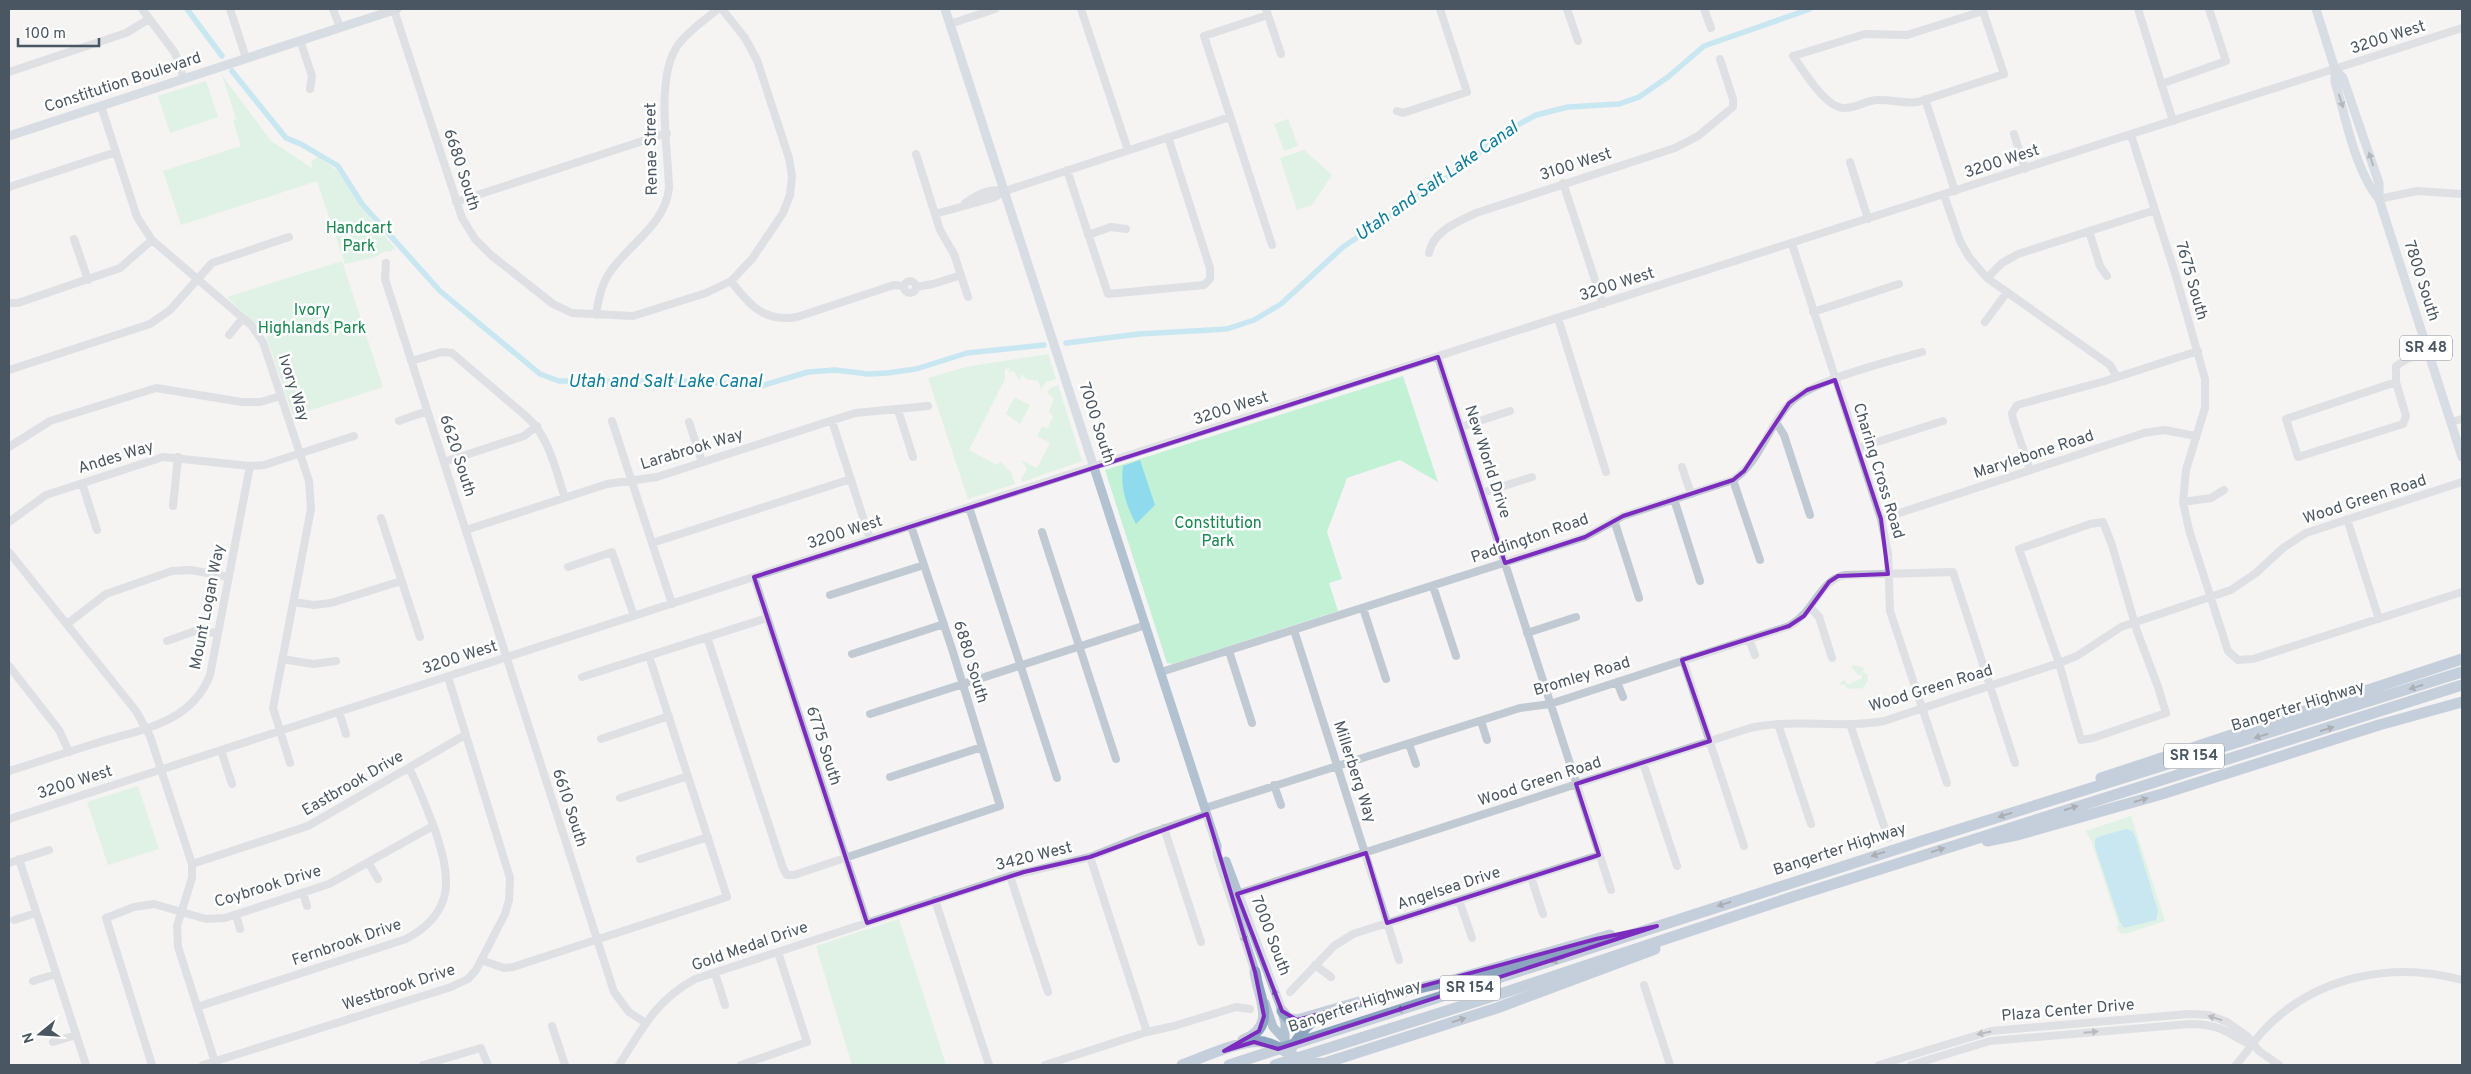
<svg xmlns="http://www.w3.org/2000/svg" width="2471" height="1074" font-family="Overpass,sans-serif">
<style>
.green{fill:#c3f1d5}
.water{fill:#90daee}
.lines{fill:none;stroke-linecap:round;stroke-linejoin:round}
.canal{stroke:#90daee;stroke-width:5.5}
.minor{stroke:#c1cad2;stroke-width:8}
.major{stroke:#b3c2d1;stroke-width:9}
.highway{stroke:#8ba5c1;stroke-width:11}
.oneway{fill:#64717d}
.oneway2{fill:#505e6b}
.oneway3{fill:#6e7983}
.marked{fill:none;stroke:#7b2cbf;stroke-width:4;stroke-linejoin:round}
.labels{text-anchor:middle;dominant-baseline:central;stroke-width:5;stroke-linejoin:round;paint-order:stroke}
.shield{fill:#fff;stroke:#808990;stroke-width:1}
.shield-label{font-size:15px;font-weight:bold;fill:#4a5661}
.street-label{font-size:16px;fill:#4a5661;stroke:#fff}
.park-label{font-size:16px;fill:#17864f;stroke:#fff}
.water-label{font-size:18px;font-style:italic;fill:#0c7c9b;stroke:#fff}
</style>
<rect width="100%" height="100%" fill="#f5f3f3"/>
<!-- green -->
<path class="green" d="M 222,75 L 271,141 L 312,168 L 311,162 L 318,157 L 338,171 L 360,206 L 395,248 L 390,252 L 385,251 L 375,257 L 345,264 L 317,181 L 181,225 L 163,171 L 241,146 L 233,120 L 236,119 Z
M 206,81 L 218,117 L 170,133 L 158,96 Z
M 1288,119 L 1298,146 L 1284,151 L 1274,124 Z
M 1304,150 L 1332,175 L 1312,205 L 1297,210 L 1280,158 Z
M 342,261 L 383,387 L 293,416 L 266,335 L 227,297 Z
M 1048,354 L 1056,379 L 1046,382 L 1041,389 L 1038,381 L 1026,379 L 1022,374 L 1019,381 L 1014,371 L 1009,372 L 1009,368 L 1005,369 L 1005,379 L 969,450 L 997,465 L 1001,462 L 1012,474 L 1015,484 L 968,499 L 928,378 L 966,367 Z
M 1403,376 L 1438,482 L 1400,460 L 1347,478 L 1327,532 L 1342,579 L 1329,583 L 1338,611 L 1173,664 L 1167,663 L 1105,470 Z
M 1058,385 L 1082,461 L 1022,482 L 1021,479 L 1027,469 L 1021,460 L 1037,468 L 1050,443 L 1037,436 L 1042,426 L 1047,429 L 1053,417 L 1049,411 L 1054,399 L 1047,393 L 1050,388 Z
M 1016,398 L 1030,405 L 1020,424 L 1006,414 L 1013,400 Z
M 1853,665 L 1864,668 L 1863,672 L 1867,674 L 1868,680 L 1863,688 L 1847,689 L 1846,685 L 1839,684 L 1844,680 L 1848,685 L 1862,678 L 1862,675 L 1858,675 L 1851,667 Z
M 138,786 L 159,849 L 108,865 L 87,802 Z
M 2131,816 L 2165,921 L 2125,934 L 2120,933 L 2116,927 L 2119,926 L 2092,843 L 2086,831 Z
M 899,919 L 946,1065 L 852,1065 L 816,946 Z"/>
<!-- water -->
<path class="water" d="M 1140,460 L 1155,505 L 1136,524 C 1126,505 1120,487 1123,466 Z
M 2126,829 L 2132,831 L 2135,836 L 2158,911 L 2156,920 L 2124,928 L 2120,922 L 2095,847 L 2095,839 L 2098,837 Z"/>
<g class="lines">
<!-- canal -->
<path class="canal" d="M 187,9 L 222,56
M 232,71 L 286,138 L 301,144 L 338,166 L 362,204 L 440,291 L 540,374 L 559,381 L 689,381 L 761,386 L 808,372 L 835,370 L 868,374 L 887,373 L 916,369 L 967,353 L 1044,345
M 1066,343 L 1139,334 L 1227,329 L 1254,320 L 1281,304 L 1343,247 L 1461,168 L 1501,134 L 1536,115 L 1568,107 L 1619,104 L 1639,97 L 1668,77 L 1704,46 L 1810,9"/>
<!-- minor -->
<path class="minor" d="M 142,9 L 175,53 L 184,79
M 230,9 L 246,58
M 333,9 L 340,27
M 1081,9 L 1128,150
M 1266,9 L 1281,54
M 1567,9 L 1578,41
M 1704,9 L 1711,28
M 2138,9 L 2173,121
M 394,10 L 462,218 L 475,239 L 491,255 L 553,304 L 572,313 L 633,316 L 706,293 L 731,281 L 752,259 L 783,213 L 790,195 L 792,176 L 789,158 L 757,60 L 745,38 L 722,9
M 1983,11 L 2004,74 L 1918,102 C 1904,104 1891,99 1876,100 C 1865,101 1854,109 1843,108 C 1825,107 1803,70 1793,56 L 1865,34 L 1907,35 Z
M 1268,15 L 1204,36 L 1272,245
M 950,24 L 995,9
M 300,40 L 312,76 L 310,89
M 9,72 L 126,33 L 149,19
M 2161,84 L 2226,61 L 2209,9
M 1925,99 L 1955,191
M 101,106 L 137,217 L 152,240 L 251,325 L 263,342 L 309,481 L 311,509 L 273,708 L 290,763
M 1397,111 L 1403,113 L 1467,92 L 1440,9
M 2014,134 L 2025,169
M 2131,135 L 2175,273 L 2205,379 L 2205,408 L 2186,470 L 2183,502 L 2189,530 L 2228,651 L 2238,660 L 2253,659 L 2462,592
M 916,154 L 940,230 L 954,254 L 968,297
M 1850,162 L 1868,219
M 1067,170 L 1108,294 L 1204,285 L 1210,279 L 1210,268 L 1168,137
M 1563,183 L 1603,304
M 9,187 L 116,152
M 1944,195 L 1960,241 L 1969,257 L 1987,278 L 2110,365 L 2117,377
M 2379,199 L 2417,191 L 2462,194
M 456,202 L 667,133
M 965,203 C 978,194 989,188 1005,191
M 935,214 L 993,198 L 1005,191 L 1230,117
M 2089,231 L 2100,266 L 2107,276
M 1088,235 L 1111,227 L 1126,229
M 74,239 L 88,280
M 1792,244 L 1881,519 L 1888,553 L 1890,611 L 1947,783
M 1429,253 C 1433,231 1458,222 1476,213 L 1675,148 L 1698,136 L 1733,107 L 1733,99 L 1720,59
M 386,263 L 385,279 L 614,992 L 629,1012 L 646,1023
M 1987,278 L 2002,263 L 2018,254 L 2155,210
M 731,281 C 749,305 765,323 797,317 L 894,285 L 904,286
M904 287a6 6 0 1 1 12 0a6 6 0 1 1-12 0Z
M 916,287 L 933,284 L 961,275
M 9,303 L 18,303 L 120,268 L 152,240
M 1813,312 L 1899,284
M 596,315 C 598,300 601,285 610,272 C 630,243 665,225 669,188 C 668,149 655,77 678,45 C 689,30 705,20 718,9
M 1558,318 L 1606,472
M 1985,322 L 2007,292
M 229,335 L 243,318
M 1438,357 L 1611,890
M 411,361 L 442,352 L 452,353 L 527,417 C 550,438 555,469 565,498
M 9,370 L 150,324 L 170,310 L 212,263 L 289,237
M 2396,382 L 2286,419 L 2298,457 L 2403,424 L 2406,416 L 2396,382 L 2396,366 L 2407,359 L 2428,352
M 898,410 L 913,457
M 399,421 L 427,411
M 612,421 L 672,604
M 832,421 L 870,539
M 689,422 L 702,462
M 1776,422 L 1784,435 L 1810,515
M 2451,422 L 2462,419
M 1461,427 L 1510,411
M 9,447 L 50,421 L 156,388 L 242,402 L 260,402 L 281,396
M 1858,448 L 1943,421
M 444,462 L 524,436 L 537,426
M 1682,467 L 1691,494
M 2030,470 L 2013,419 L 2012,413 L 2017,405 L 2105,381 L 2198,351
M 1733,480 L 1760,560
M 82,483 L 97,530
M 1482,493 L 1532,477
M 1674,499 L 1700,581
M 2183,502 L 2211,498 L 2224,490
M 173,506 L 178,457
M 969,507 L 1057,778
M 381,518 L 420,637
M 1881,519 L 2144,433 L 2164,430 L 2196,436
M 2347,519 L 2379,619
M 1614,520 L 1639,598
M 9,522 L 46,495 L 163,457 L 250,466 L 264,465 L 354,436
M 2103,522 L 2112,545 L 2137,631 L 2158,687 L 2166,713 L 2093,738 L 2081,740 L 2059,663 L 2019,549 L 2090,524 Z
M 466,530 L 607,484 L 657,477 L 855,413 L 928,406
M 1042,532 L 1116,759
M 652,543 L 851,479
M 9,552 L 136,711 L 150,736 L 192,864 L 192,878 L 177,926 L 178,947 L 215,1062
M 568,567 L 612,552 L 634,616
M 754,577 L 867,923
M 1433,586 L 1456,656
M 830,595 L 924,565
M 293,602 L 314,605 L 331,603 L 401,581
M 1363,608 L 1386,679
M 1811,608 L 1819,617 L 1832,658
M 67,624 L 106,594 L 172,571 L 191,570 L 229,577
M 1294,630 L 1399,960
M 1527,633 L 1576,617
M 707,637 L 783,868 L 787,875 L 794,875 L 1000,806 L 953,652 L 911,526
M 1749,639 L 1755,655
M 167,641 L 195,631 L 218,633
M 1229,651 L 1252,723
M 852,654 L 944,624
M 282,659 L 313,664 L 336,661
M 1683,660 L 1744,846
M 9,666 L 59,730 L 69,752
M 1161,672 L 1585,537 L 1623,516 L 1733,480 C 1760,462 1768,426 1790,403 C 1812,380 1888,362 1922,352
M 582,677 L 767,618
M 1617,682 L 1623,697
M 339,712 L 346,734
M 870,714 L 1146,625
M 1481,721 L 1487,740
M 1778,724 L 1811,824
M 1850,724 L 1888,838
M 601,739 L 669,716
M 1409,744 L 1416,764
M 221,750 L 232,784
M 1643,763 L 1677,866
M 9,771 C 38,762 67,752 97,743 C 141,729 191,724 210,675 L 250,466
M 890,777 L 982,747
M 1274,785 L 1281,805
M 620,798 L 688,776
M 1205,808 L 1520,708 L 1550,704 L 1789,626 C 1816,611 1818,581 1845,575 L 1953,572 L 2015,763
M 9,819 L 1095,466 L 2462,28
M 1164,828 L 1201,942
M 1090,857 L 1147,1032
M 19,859 L 86,1065
M 640,859 L 708,837
M 368,862 L 378,879
M 9,863 L 49,850
M 192,864 L 308,826 L 465,735
M 1010,876 L 1048,992
M 1531,877 L 1543,914
M 303,893 L 307,906
M 1237,894 L 1750,728 C 1794,718 1840,729 1884,721 L 2059,663 L 2077,656 L 2121,627 L 2231,590 L 2256,573 L 2283,548 L 2306,533 L 2462,482
M 935,900 L 989,1065
M 1459,900 L 1472,938
M 236,915 L 240,929
M 14,920 L 36,913
M 481,960 L 504,968 L 513,967 L 727,897 L 649,656
M 1315,965 L 1331,977
M 715,973 L 725,1005
M 33,981 L 56,974
M 1644,985 L 1670,1065
M 1290,992 L 1334,946 L 1353,934 L 1599,855
M 197,1007 L 406,939 C 458,911 450,875 434,827 C 426,807 419,787 409,768
M 552,1026 L 565,1065
M 53,1042 L 76,1035
M 152,1065 L 106,918 L 134,907 L 154,904 L 206,919 L 225,918 L 329,884 L 433,826
M 203,1065 L 451,987 L 468,979 L 476,970 L 505,914 L 509,900 L 510,878 L 448,677
M 423,1065 L 481,1048 L 488,1065
M 619,1065 C 643,1028 655,1001 695,979 L 1010,876 L 1090,857 L 1145,835 L 1207,814
M 741,1065 L 807,1042 L 778,952
M 1045,1065 L 1147,1032 L 1174,1026 L 1236,1007 L 1250,1009
M 1879,1065 L 1991,1031 L 2189,1014 L 2209,1015 L 2227,1022 L 2247,1036 L 2259,1051 L 2279,1065
M 1911,1065 L 1990,1041 L 2190,1024 C 2200,1024 2211,1025 2221,1029 C 2233,1034 2241,1042 2253,1045
M 2236,1065 C 2246,1054 2254,1040 2265,1029 C 2316,976 2393,961 2462,980"/>
<!-- major -->
<path class="major" d="M 945,9 L 1217,846 L 1217,854 L 1257,977
M 2316,9 L 2335,69 L 2343,78 L 2379,183 L 2379,199 L 2462,457
M 2335,69 L 2335,82 C 2346,118 2355,171 2379,199
M 9,136 L 397,9
M 1226,861 L 1280,1005 L 1285,1023 L 1285,1042
M 1265,1003 L 1273,1027 L 1284,1039"/>
<!-- highway -->
<path class="highway" d="M 2101,778 L 2462,659
M 1987,841 L 2017,835 L 2162,794 L 2379,725 L 2462,702
M 1282,1011 L 1288,1018 L 1297,1020 L 1366,1000 L 1446,982 L 1610,935
M 1243,1040 C 1278,1026 1259,1000 1255,972
M 1293,1046 L 1306,1027 L 1318,1017
M 1182,1065 C 1202,1058 1244,1038 1264,1042 C 1286,1047 1300,1067 1325,1063 L 1497,1008 L 1655,949
M 1229,1065 L 1925,840 L 2462,672
M 1275,1065 L 1500,994 L 1792,897 L 2462,685"/>
</g>
<!-- one-way arrows -->
<defs><path id="oneway-solid" d="M-6-.8H1V-3.2L6.5 0L1 3.2V.8H-6Z" transform="scale(1.25)"/></defs>
<g class="oneway">
<use href="#oneway-solid" transform="translate(2341 101) rotate(72)"/>
<use href="#oneway-solid" transform="translate(2371 159) rotate(-108)"/>
<use href="#oneway-solid" transform="translate(1243 936) rotate(72)"/>
<use href="#oneway-solid" transform="translate(1276 995) rotate(-109)"/>
</g>
<g class="oneway2">
<use href="#oneway-solid" transform="translate(2416 687) rotate(162)"/>
<use href="#oneway-solid" transform="translate(2327 729) rotate(-17)"/>
<use href="#oneway-solid" transform="translate(2261 736) rotate(163)"/>
<use href="#oneway-solid" transform="translate(2141 800) rotate(-16)"/>
<use href="#oneway-solid" transform="translate(2071 808) rotate(-17)"/>
<use href="#oneway-solid" transform="translate(2005 815) rotate(163)"/>
<use href="#oneway-solid" transform="translate(1938 850) rotate(-18)"/>
<use href="#oneway-solid" transform="translate(1878 854) rotate(162)"/>
<use href="#oneway-solid" transform="translate(1724 904) rotate(162)"/>
<use href="#oneway-solid" transform="translate(1558 960) rotate(161)"/>
<use href="#oneway-solid" transform="translate(1403 1009) rotate(163)"/>
<use href="#oneway-solid" transform="translate(1459 1020) rotate(-18)"/>
</g>
<g class="oneway3">
<use href="#oneway-solid" transform="translate(2215 1018) rotate(-163)"/>
<use href="#oneway-solid" transform="translate(2091 1032) rotate(-5)"/>
<use href="#oneway-solid" transform="translate(1984 1033) rotate(168)"/>
</g>
<!-- marked area -->
<path d="M0 0H2471V1074H0ZM 1438,357 L 1505,563 L 1585,537 L 1623,516 L 1733,480 L 1744,471 L 1789,403 L 1807,390 L 1835,380 L 1881,519 L 1888,574 L 1838,576 L 1829,582 L 1804,616 L 1789,626 L 1682,660 L 1710,741 L 1576,784 L 1599,855 L 1387,923 L 1366,853 L 1237,894 L 1282,1011 L 1297,1020 L 1596,939 L 1657,926 L 1278,1049 L 1254,1042 L 1224,1051 L 1259,1031 L 1264,1016 L 1255,972 L 1207,814 L 1090,857 L 1024,872 L 867,923 L 754,577 Z" fill="#f5f3f3" fill-opacity=".55" fill-rule="evenodd"/>
<path class="marked" d="M 1438,357 L 1505,563 L 1585,537 L 1623,516 L 1733,480 L 1744,471 L 1789,403 L 1807,390 L 1835,380 L 1881,519 L 1888,574 L 1838,576 L 1829,582 L 1804,616 L 1789,626 L 1682,660 L 1710,741 L 1576,784 L 1599,855 L 1387,923 L 1366,853 L 1237,894 L 1282,1011 L 1297,1020 L 1596,939 L 1657,926 L 1278,1049 L 1254,1042 L 1224,1051 L 1259,1031 L 1264,1016 L 1255,972 L 1207,814 L 1090,857 L 1024,872 L 867,923 L 754,577 Z"/>
<g class="labels">
<!-- shield labels -->
<g class="shield">
<rect x="2400" y="335.5" width="52" height="25" rx="4"/>
<rect x="2164" y="743.5" width="60" height="25" rx="4"/>
<rect x="1440" y="975.5" width="60" height="25" rx="4"/>
</g>
<g class="shield-label">
<text x="2426" y="348">SR 48</text>
<text x="2194" y="756">SR 154</text>
<text x="1470" y="988">SR 154</text>
</g>
<!-- street labels -->
<g class="street-label">
<text transform="translate(2388 38) rotate(-18)">3200 West</text>
<text transform="translate(123 83) rotate(-18)">Constitution Boulevard</text>
<text transform="translate(652 149) rotate(-91)">Renae Street</text>
<text transform="translate(2002 162) rotate(-18)">3200 West</text>
<text transform="translate(1576 165) rotate(-18)">3100 West</text>
<text transform="translate(461 170) rotate(72)">6680 South</text>
<text transform="translate(2191 281) rotate(74)">7675 South</text>
<text transform="translate(2421 281) rotate(72)">7800 South</text>
<text transform="translate(1617 285) rotate(-18)">3200 West</text>
<text transform="translate(293 388) rotate(72)">Ivory Way</text>
<text transform="translate(1231 409) rotate(-18)">3200 West</text>
<text transform="translate(1096 423) rotate(72)">7000 South</text>
<text transform="translate(692 450) rotate(-17)">Larabrook Way</text>
<text transform="translate(2034 455) rotate(-18)">Marylebone Road</text>
<text transform="translate(457 456) rotate(72)">6620 South</text>
<text transform="translate(116 458) rotate(-17)">Andes Way</text>
<text transform="translate(1487 462) rotate(72)">New World Drive</text>
<text transform="translate(1878 471) rotate(73)">Charing Cross Road</text>
<text transform="translate(2365 500) rotate(-18)">Wood Green Road</text>
<text transform="translate(845 533) rotate(-18)">3200 West</text>
<text transform="translate(1530 539) rotate(-19)">Paddington Road</text>
<text transform="translate(208 607) rotate(-79)">Mount Logan Way</text>
<text transform="translate(460 658) rotate(-18)">3200 West</text>
<text transform="translate(970 662) rotate(73)">6880 South</text>
<text transform="translate(1582 677) rotate(-17)">Bromley Road</text>
<text transform="translate(1931 689) rotate(-17)">Wood Green Road</text>
<text transform="translate(2298 707) rotate(-17)">Bangerter Highway</text>
<text transform="translate(823 746) rotate(72)">6775 South</text>
<text transform="translate(1354 772) rotate(72)">Millerberg Way</text>
<text transform="translate(1540 782) rotate(-18)">Wood Green Road</text>
<text transform="translate(75 783) rotate(-18)">3200 West</text>
<text transform="translate(353 784) rotate(-30)">Eastbrook Drive</text>
<text transform="translate(569 808) rotate(72)">6610 South</text>
<text transform="translate(1840 850) rotate(-18)">Bangerter Highway</text>
<text transform="translate(1034 857) rotate(-14)">3420 West</text>
<text transform="translate(268 887) rotate(-17)">Coybrook Drive</text>
<text transform="translate(1449 889) rotate(-18)">Angelsea Drive</text>
<text transform="translate(1270 936) rotate(69)">7000 South</text>
<text transform="translate(347 943) rotate(-19)">Fernbrook Drive</text>
<text transform="translate(750 947) rotate(-19)">Gold Medal Drive</text>
<text transform="translate(399 988) rotate(-18)">Westbrook Drive</text>
<text transform="translate(1355 1007) rotate(-18)">Bangerter Highway</text>
<text transform="translate(2068 1011) rotate(-5)">Plaza Center Drive</text>
</g>
<!-- park labels -->
<g class="park-label">
<text x="359" y="229">Handcart<tspan x="359" dy="18">Park</tspan></text>
<text x="312" y="311">Ivory<tspan x="312" dy="18">Highlands Park</tspan></text>
<text x="1218" y="524">Constitution<tspan x="1218" dy="18">Park</tspan></text>
</g>
<!-- water labels -->
<g class="water-label">
<text transform="translate(1437 182) rotate(-35)">Utah and Salt Lake Canal</text>
<text x="665" y="382">Utah and Salt Lake Canal</text>
</g>
</g>
<!-- border -->
<rect width="2471" height="1074" fill="none" stroke="#4a5661" stroke-width="20"/>
<!-- north arrow -->
<g transform="translate(40 1034) rotate(252)" stroke="#ffffff" stroke-width="4" paint-order="stroke">
<path d="M0-4L9 19L0 12L-9 19Z" fill="#4a5661"/>
<text y="-8" font-size="14" font-weight="bold" text-anchor="middle" fill="#4a5661">N</text>
</g>
<!-- scale -->
<path d="M18 38v8h81v-8" fill="none" stroke="#4a5661" stroke-width="2.5"/>
<text x="25" y="38" font-size="15" fill="#4a5661" stroke="#ffffff" stroke-width="4" paint-order="stroke">100 m</text>
</svg>
